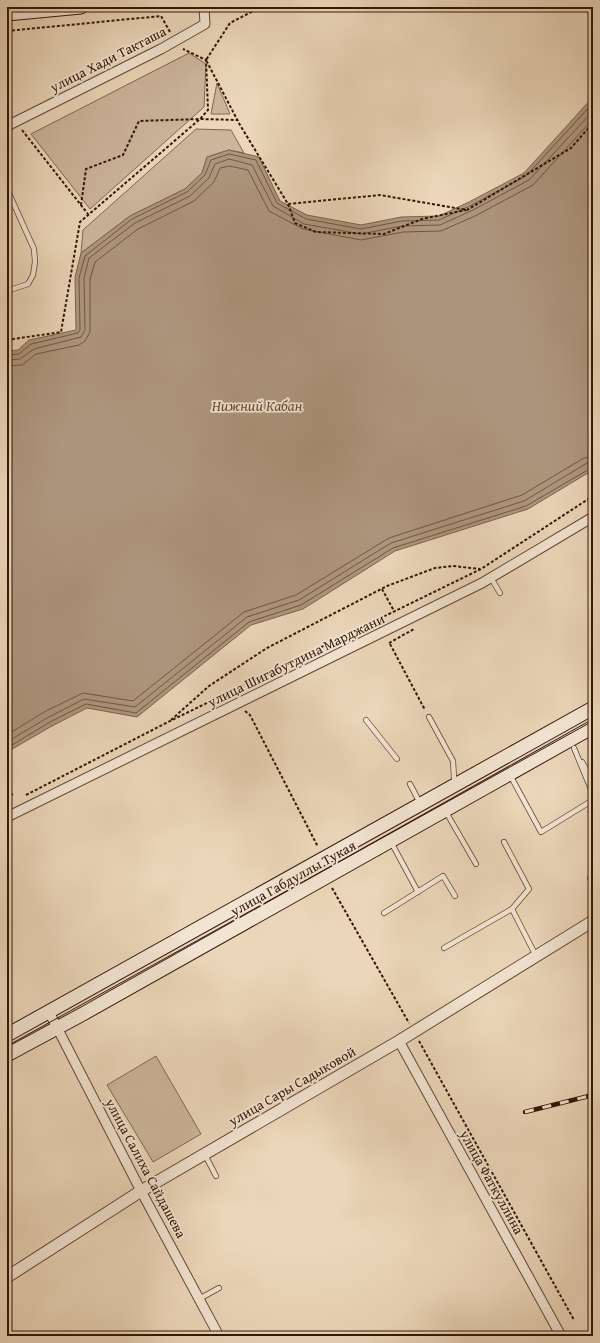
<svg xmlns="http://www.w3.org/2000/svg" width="600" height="1343" font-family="'Gentium Book Plus',serif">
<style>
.green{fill:#ccb59b;stroke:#806652}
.water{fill:#ad957d;stroke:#7d624e}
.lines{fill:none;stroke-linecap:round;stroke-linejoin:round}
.shore{stroke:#705642;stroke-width:1}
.service-casing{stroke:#624634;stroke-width:6}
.minor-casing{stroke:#624634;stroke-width:11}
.tertiary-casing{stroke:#624634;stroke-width:13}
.secondary-casing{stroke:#341608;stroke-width:15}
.path{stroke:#341608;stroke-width:2;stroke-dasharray:3 2;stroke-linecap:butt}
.service{stroke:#f2e4d2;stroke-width:4.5}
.minor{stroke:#f2e4d2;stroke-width:9}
.tertiary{stroke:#f2e4d2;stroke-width:11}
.secondary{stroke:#f2e4d2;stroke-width:13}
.tram{stroke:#341608;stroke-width:1}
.rail-casing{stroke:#341608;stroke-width:4.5}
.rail{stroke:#f2e4d2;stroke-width:3;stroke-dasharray:9;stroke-linecap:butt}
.labels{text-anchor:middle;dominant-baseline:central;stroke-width:3.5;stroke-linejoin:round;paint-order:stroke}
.street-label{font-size:14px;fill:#341608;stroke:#f2e4d2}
.water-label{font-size:15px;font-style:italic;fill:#644937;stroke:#f2e4d2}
</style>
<rect width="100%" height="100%" fill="#ebd6b9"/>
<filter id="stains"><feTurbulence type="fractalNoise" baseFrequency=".005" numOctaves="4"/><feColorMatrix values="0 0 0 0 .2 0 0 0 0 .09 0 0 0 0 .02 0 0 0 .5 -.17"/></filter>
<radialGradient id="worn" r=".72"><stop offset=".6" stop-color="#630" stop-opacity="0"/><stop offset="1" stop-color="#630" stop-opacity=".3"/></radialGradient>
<!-- green -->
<path class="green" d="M 189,53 L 206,64 L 204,107 L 90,209 L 31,134 Z
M 217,83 L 230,114 L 211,114 Z
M 196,129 L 231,130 L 244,153 L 229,150 L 207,157 L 202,173 L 185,189 L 130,216 L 81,253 L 83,230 Z
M 156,1056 L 201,1134 L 153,1162 L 107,1085 Z"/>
<!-- water -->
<path class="water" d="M 593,97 L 593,470 L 528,509 L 395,551 L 303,609 L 251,625 L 137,717 L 87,708 L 52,726 L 7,752 L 7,351 L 18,350 L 29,340 L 76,330 L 75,277 L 81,253 L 130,216 L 185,189 L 202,173 L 207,157 L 229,150 L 259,157 L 280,201 L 307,215 L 361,225 L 401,217 L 439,216 L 469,202 L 524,173 Z"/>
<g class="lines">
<!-- shore -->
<path class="shore" d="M 7,355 L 19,354 L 31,344 L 78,333 L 80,330 L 79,278 L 85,256 L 132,219 L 187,192 L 205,175 L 211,160 L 229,154 L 256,160 L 277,203 L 306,219 L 361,229 L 402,221 L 439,220 L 470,206 L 526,176 L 593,103
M 7,360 L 20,359 L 34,349 L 81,337 L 85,330 L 84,278 L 89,258 L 135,223 L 190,196 L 209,178 L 215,164 L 229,159 L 252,165 L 273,206 L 304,224 L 361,234 L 402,226 L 440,225 L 473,210 L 529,180 L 593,111
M 7,366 L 22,365 L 36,354 L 79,345 L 85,341 L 90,332 L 90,279 L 95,262 L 138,229 L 194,201 L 214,182 L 220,168 L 229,166 L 248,170 L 269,211 L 303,229 L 361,240 L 403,232 L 441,231 L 475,216 L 533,185 L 593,119
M 7,735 L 44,712 L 83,693 L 133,701 L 244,612 L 296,595 L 389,538 L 522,495 L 584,458 L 593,456
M 7,742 L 47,718 L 84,699 L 135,707 L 247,617 L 299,600 L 391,543 L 524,501 L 587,463 L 593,462
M 7,748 L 50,722 L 86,704 L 136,713 L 249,622 L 301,605 L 393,548 L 526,506 L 593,467"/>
<!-- service casing -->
<g class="service-casing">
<path id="service" d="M 7,189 L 34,249 L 35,262 L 33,275 L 28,284 L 7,291
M 491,578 L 500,593
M 429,717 L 453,761 L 454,778 L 456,782
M 366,720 L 397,759
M 574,748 L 593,794
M 582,762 L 593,781
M 510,775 L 541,832 L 593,800
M 410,784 L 420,803
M 446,812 L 476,864
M 391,842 L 418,892
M 504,842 L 529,889 L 512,909 L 536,956
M 593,872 L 590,878 L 593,884
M 384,913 L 443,876 L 455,896
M 444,948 L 512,909
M 205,1155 L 216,1176
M 199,1299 L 219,1288"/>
</g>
<!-- minor casing -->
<g class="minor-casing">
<path id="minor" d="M 7,126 L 161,49 L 205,24 L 204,7
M 7,817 L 482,583 L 593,517
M 49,1012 L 141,1191 L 219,1336
M 399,1041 L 561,1336"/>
</g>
<!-- tertiary casing -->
<g class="tertiary-casing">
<path id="tertiary" d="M 7,1277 L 141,1191 L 399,1041 L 593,921"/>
</g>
<!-- secondary casing -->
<g class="secondary-casing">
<path id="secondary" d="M 7,14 L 81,7
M 7,1035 L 593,708
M 7,1055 L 81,1015 L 593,727"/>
</g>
<!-- path -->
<path class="path" d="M 261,7 L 230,23 L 206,60 L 240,125 L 288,204 L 380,195 L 467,210 L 571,148 L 593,123
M 7,31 L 161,16 L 170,32
M 22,130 L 88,214
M 288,204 L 295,223 L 316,232 L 384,234 L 422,219 L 466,210
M 81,205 L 86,169 L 123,155 L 139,121 L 200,119 L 208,110 L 206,60 L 183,49
M 7,340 L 61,332 L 80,222 L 200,119 L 238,120
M 382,589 L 394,611
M 389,643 L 414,629
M 390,644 L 425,710
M 245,711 L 250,715 L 318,847
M 171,720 L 209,686 L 267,648 L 387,586 L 435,568 L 453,566 L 480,569
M 26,795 L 168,722 L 481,569 L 593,496
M 7,797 L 13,794
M 332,888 L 409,1023
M 419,1041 L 574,1320"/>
<!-- service -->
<use href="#service" class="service"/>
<!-- minor -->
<use href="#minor" class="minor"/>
<!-- tertiary -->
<use href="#tertiary" class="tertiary"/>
<!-- secondary -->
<use href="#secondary" class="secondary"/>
<!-- tram -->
<path class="tram" d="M 7,1046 L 593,721"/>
<!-- rail casing -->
<g class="rail-casing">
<path id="rail" d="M 525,1112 L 593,1095"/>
</g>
<!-- rail -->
<use href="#rail" class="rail"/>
</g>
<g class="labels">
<!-- street labels -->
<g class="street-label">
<text transform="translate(108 59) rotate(-27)">улица Хади Такташа</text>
<text transform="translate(296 660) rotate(-26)">улица Шигабутдина Марджани</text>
<text transform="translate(293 878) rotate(-29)">улица Габдуллы Тукая</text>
<text transform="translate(292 1086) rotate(-30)">улица Сары Садыковой</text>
<text transform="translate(146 1168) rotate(62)">улица Салиха Сайдашева</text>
<text transform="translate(492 1182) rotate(61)">улица Фаткуллина</text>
</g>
<!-- water labels -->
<g class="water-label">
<text x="257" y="405">Нижний Кабан</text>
</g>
</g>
<!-- margin -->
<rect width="600" height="1343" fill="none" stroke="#ebd6b9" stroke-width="24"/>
<rect x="8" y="8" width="584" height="1327" fill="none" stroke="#341608" stroke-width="2"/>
<rect x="12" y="12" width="576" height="1319" fill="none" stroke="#341608"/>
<rect width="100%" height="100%" filter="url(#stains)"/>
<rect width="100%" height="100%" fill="url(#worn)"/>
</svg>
